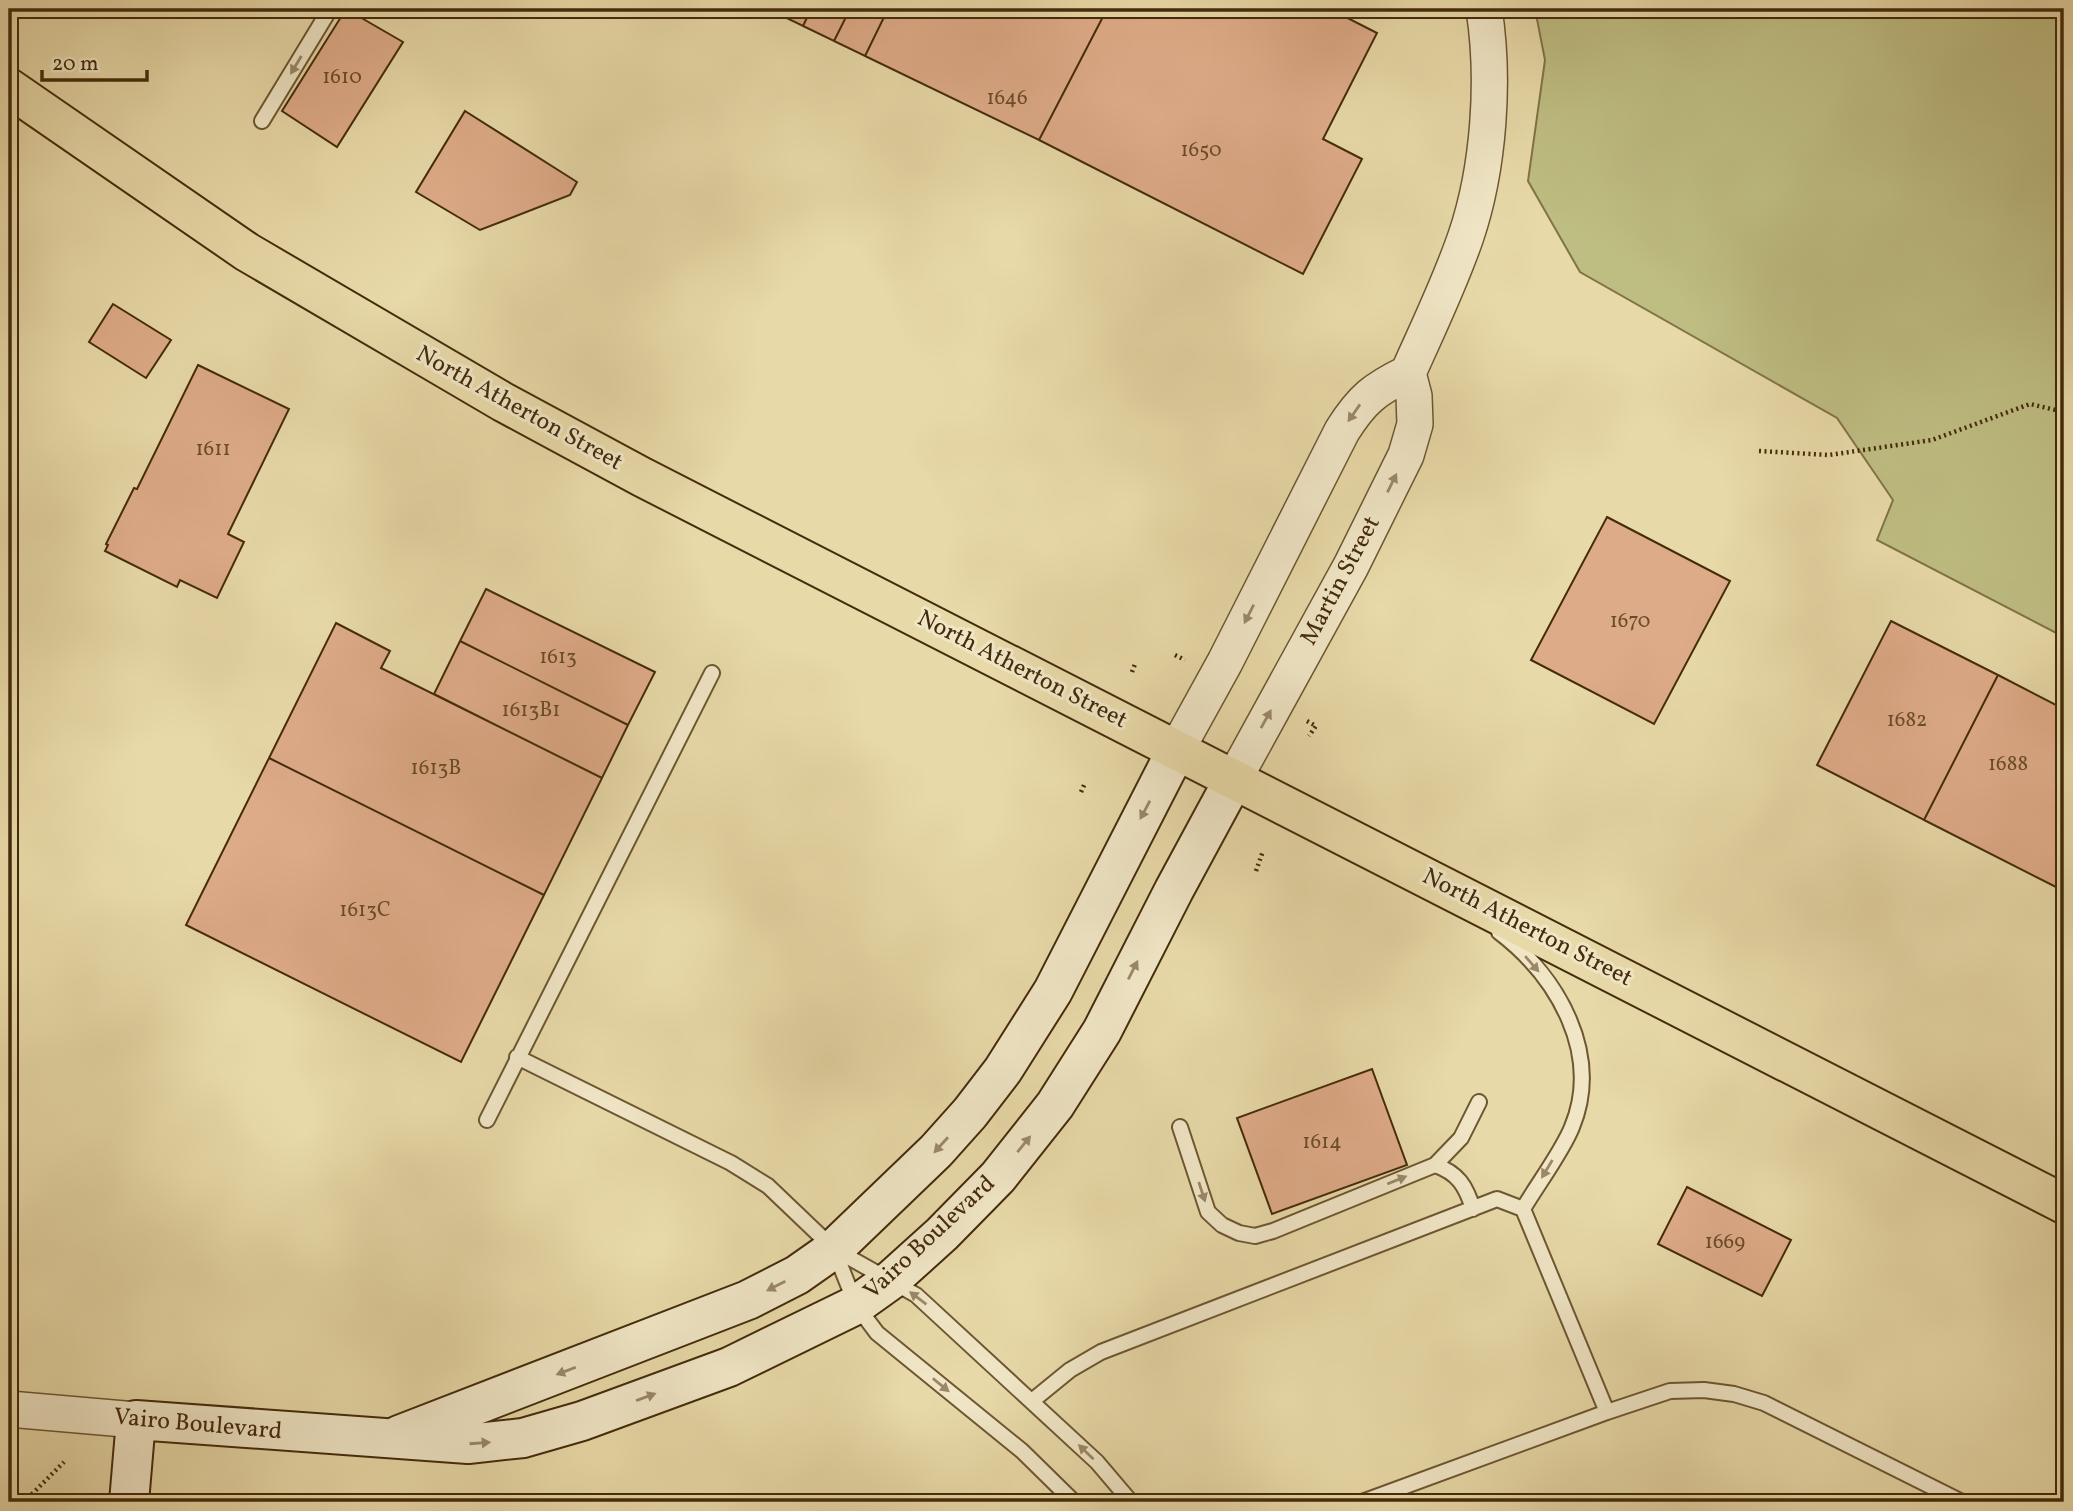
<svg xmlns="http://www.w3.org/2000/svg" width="2073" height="1511" font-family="Vollkorn,serif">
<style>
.green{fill:#bebd82;stroke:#817446;stroke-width:2}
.building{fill:#deab88;stroke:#442b0b;stroke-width:2}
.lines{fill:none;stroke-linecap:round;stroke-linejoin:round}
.service-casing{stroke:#6d5632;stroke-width:18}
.tertiary-casing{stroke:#6d5632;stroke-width:38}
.secondary-casing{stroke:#442b0b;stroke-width:42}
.primary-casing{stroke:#442b0b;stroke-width:42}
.path{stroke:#442b0b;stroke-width:4.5;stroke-dasharray:2 3.5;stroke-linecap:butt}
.service{stroke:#f0e6c6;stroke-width:14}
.tertiary{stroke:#f0e6c6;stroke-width:35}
.secondary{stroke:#f0e6c6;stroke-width:38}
.primary{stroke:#e8d9a8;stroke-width:38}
.oneway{fill:#9a8868}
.labels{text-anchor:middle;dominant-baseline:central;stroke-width:6;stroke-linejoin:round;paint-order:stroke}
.number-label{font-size:21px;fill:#6a4b2a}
.street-label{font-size:24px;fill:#442b0b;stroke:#f0e6c6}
</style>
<rect width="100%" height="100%" fill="#e8d9a8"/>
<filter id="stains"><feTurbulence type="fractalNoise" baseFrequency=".00286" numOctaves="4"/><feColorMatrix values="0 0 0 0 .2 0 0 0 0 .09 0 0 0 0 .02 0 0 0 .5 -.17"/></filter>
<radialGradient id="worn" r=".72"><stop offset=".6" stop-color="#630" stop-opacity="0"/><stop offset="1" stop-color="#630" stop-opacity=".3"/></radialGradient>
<!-- green -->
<path class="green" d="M 1535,9 L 2064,9 L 2064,637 L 1877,540 L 1893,500 L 1837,418 L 1580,272 L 1528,181 L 1545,60 Z"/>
<!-- building -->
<path class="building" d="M 346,9 L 403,42 L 337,147 L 282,111 Z
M 773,9 L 811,9 L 803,26 L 772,11 Z
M 811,9 L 850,9 L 834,41 L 803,26 Z
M 850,9 L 888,9 L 865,56 L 834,41 Z
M 888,9 L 1107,9 L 1039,140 L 865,56 Z
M 1107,9 L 1330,9 L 1377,33 L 1323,139 L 1362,159 L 1303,274 L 1039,140 Z
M 465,111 L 577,182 L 570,195 L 480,230 L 416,192 Z
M 113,304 L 171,340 L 146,378 L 89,342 Z
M 198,365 L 289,409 L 228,534 L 244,542 L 217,598 L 180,580 L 177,587 L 105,551 L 108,545 L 106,544 L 134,488 L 137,489 Z
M 1607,517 L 1730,581 L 1654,724 L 1531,660 Z
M 486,589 L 655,672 L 628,725 L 460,641 Z
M 1891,621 L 1998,675 L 1924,820 L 1817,765 Z
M 336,623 L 390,651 L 381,668 L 602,778 L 544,895 L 269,758 Z
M 460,641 L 628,725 L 602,778 L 434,694 Z
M 1998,675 L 2064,709 L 2064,891 L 1924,820 Z
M 269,758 L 544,895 L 461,1062 L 186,925 Z
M 1372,1069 L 1407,1165 L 1272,1214 L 1237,1118 Z
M 1687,1187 L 1791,1240 L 1762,1296 L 1658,1244 Z"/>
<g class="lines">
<!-- service casing -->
<g class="service-casing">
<path id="service" d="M 262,121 L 330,9
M 1499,932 C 1558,977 1602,1054 1572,1127 C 1562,1152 1537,1185 1523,1209
M 517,1057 L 731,1163 L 768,1186 L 834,1249 L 916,1295 L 1097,1462 L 1131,1502
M 487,1120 L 712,673
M 1180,1127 L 1208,1212 L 1222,1225 L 1239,1233 L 1255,1236 L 1273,1231 L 1435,1165 C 1458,1173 1466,1186 1473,1209
M 1435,1165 L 1461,1138 L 1479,1102
M 835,1252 L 856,1305 L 877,1333 L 1022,1451 L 1074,1502
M 1032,1401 L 1070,1370 L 1101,1352 L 1497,1199 L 1523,1209 L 1607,1412
M 1362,1502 L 1607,1412 L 1670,1391 L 1704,1390 L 1734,1394 L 1764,1403 L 1962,1502"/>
</g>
<!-- tertiary casing -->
<g class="tertiary-casing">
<path id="tertiary" d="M 1177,749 L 1225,662 L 1342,431 C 1362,399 1375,389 1408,373
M 1234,779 L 1351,566 L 1406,455 L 1415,424 L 1414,396 L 1408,373 C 1428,328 1450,283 1466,236 C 1489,168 1495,80 1484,9
M 9,1409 L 136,1420"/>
</g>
<!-- secondary casing -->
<g class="secondary-casing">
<path id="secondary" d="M 399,1435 L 748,1300 L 797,1275 L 834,1249 L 936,1151 L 970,1113 L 1003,1070 L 1053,991 L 1177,749
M 129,1502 L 136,1420 L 468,1444 L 523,1438 L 582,1421 L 729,1367 L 856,1305 L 891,1280 L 942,1234 L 998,1177 L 1055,1105 L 1102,1031 L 1174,890 L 1234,779"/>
</g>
<!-- primary casing -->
<g class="primary-casing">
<path id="primary" d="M 9,88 L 247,252 L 503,402 L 642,477 L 2064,1204"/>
</g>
<!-- path -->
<path class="path" d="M 1759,451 L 1829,455 L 1932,440 L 2030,404 L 2064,412
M 1175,655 L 1185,660
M 1132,672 L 1135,664
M 1307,721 L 1316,726 L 1309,736
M 1081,792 L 1085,783
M 1256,871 L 1263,851
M 24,1502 L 64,1462"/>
<!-- service -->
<use href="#service" class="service"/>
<!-- tertiary -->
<use href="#tertiary" class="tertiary"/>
<!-- secondary -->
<use href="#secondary" class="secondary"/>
<!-- primary -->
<use href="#primary" class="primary"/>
</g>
<!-- one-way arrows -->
<defs><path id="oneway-solid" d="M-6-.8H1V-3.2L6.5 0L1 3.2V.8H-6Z" transform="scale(1.75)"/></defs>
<g class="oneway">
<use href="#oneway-solid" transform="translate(296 65) rotate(121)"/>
<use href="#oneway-solid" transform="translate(1354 413) rotate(125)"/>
<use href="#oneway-solid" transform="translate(1392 483) rotate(-64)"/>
<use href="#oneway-solid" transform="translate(1249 614) rotate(117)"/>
<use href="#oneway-solid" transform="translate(1266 719) rotate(-61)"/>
<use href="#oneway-solid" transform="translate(1145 810) rotate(118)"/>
<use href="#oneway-solid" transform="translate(1532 964) rotate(49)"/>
<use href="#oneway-solid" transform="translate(1133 970) rotate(-63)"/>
<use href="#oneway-solid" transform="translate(1024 1144) rotate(-51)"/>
<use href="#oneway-solid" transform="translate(941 1145) rotate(132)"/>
<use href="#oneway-solid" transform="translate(1547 1169) rotate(121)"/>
<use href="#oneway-solid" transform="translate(1397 1180) rotate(-22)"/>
<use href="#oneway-solid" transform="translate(1202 1192) rotate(72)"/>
<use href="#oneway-solid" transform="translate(776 1286) rotate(153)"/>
<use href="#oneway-solid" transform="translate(918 1298) rotate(-143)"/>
<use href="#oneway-solid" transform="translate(566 1371) rotate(159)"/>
<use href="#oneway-solid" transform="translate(941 1385) rotate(39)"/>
<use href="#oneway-solid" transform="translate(646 1397) rotate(-20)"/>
<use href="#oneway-solid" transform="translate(480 1443) rotate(-4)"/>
<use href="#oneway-solid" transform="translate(1086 1452) rotate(-136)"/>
</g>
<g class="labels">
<!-- number labels -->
<g class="number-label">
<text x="342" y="77">1610</text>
<text x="1007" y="98">1646</text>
<text x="1201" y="150">1650</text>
<text x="213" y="449">1611</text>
<text x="1630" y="621">1670</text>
<text x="558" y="657">1613</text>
<text x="531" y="710">1613B1</text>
<text x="1907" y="720">1682</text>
<text x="2008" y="764">1688</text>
<text x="436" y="768">1613B</text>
<text x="365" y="910">1613C</text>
<text x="1322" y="1142">1614</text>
<text x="1725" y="1242">1669</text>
</g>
<!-- street labels -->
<g class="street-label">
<text transform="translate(519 409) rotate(29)">North Atherton Street</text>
<text transform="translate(1341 581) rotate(-62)">Martin Street</text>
<text transform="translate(1022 670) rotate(27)">North Atherton Street</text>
<text transform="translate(1527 928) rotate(27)">North Atherton Street</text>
<text transform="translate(930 1238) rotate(-43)">Vairo Boulevard</text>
<text transform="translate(198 1425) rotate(5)">Vairo Boulevard</text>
</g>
</g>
<!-- margin -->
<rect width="2073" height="1511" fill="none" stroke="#e8d9a8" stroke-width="35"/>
<rect x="10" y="10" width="2052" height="1490" fill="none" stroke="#442b0b" stroke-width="3.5"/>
<rect x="18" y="18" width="2038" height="1476" fill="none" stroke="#442b0b" stroke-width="2"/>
<!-- scale -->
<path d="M42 70v10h105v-10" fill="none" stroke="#442b0b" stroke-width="3.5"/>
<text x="52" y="70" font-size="21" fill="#442b0b" stroke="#f0e6c6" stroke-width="5" paint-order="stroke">20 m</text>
<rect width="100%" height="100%" filter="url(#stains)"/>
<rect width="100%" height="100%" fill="url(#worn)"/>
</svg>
